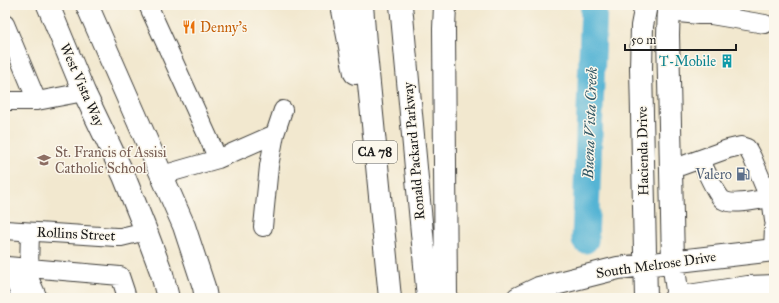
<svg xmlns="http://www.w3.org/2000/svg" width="779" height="303" font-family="'IM FELL Great Primer',serif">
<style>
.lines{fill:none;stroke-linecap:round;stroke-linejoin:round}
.river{stroke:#55b4d4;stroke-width:27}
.minor-casing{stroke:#3c3b37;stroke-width:20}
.major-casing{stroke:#3c3b37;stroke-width:24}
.highway-casing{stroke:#3c3b37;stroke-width:24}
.minor{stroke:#fff;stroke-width:18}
.major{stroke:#fff;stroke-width:22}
.highway{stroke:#fff;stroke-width:22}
.labels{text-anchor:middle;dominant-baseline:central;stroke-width:3;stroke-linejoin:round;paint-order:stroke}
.shield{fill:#fbf7ec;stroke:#5f5e5a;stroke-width:1}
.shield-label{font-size:13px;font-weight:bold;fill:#1c1c1c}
.food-label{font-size:14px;fill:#c56008;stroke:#fbf7ec;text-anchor:start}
.culture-label{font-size:14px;fill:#0d838f;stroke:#fbf7ec;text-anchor:end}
.street-label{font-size:14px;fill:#1c1c1c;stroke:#fbf7ec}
.education-label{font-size:14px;fill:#785e54;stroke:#fbf7ec;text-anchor:start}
.service-label{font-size:14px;fill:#4e5e75;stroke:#fbf7ec;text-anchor:end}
.water-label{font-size:15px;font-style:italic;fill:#335966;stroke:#fbf7ec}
</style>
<rect width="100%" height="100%" fill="#fbf7ec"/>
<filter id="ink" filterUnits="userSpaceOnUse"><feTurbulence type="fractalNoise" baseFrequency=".025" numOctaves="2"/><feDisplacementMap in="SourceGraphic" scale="8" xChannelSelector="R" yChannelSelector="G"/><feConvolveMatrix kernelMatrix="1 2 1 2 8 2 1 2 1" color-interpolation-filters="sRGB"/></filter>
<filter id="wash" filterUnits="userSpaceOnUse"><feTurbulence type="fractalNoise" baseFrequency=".012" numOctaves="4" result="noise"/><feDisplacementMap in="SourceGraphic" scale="16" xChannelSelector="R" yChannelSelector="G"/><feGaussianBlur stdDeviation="0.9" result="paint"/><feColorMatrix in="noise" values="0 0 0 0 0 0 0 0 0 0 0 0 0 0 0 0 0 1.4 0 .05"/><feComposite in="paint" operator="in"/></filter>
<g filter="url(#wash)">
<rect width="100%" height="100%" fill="#f2e8cf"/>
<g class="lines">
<!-- river -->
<path class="river" d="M 585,240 L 594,5"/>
</g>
</g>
<g filter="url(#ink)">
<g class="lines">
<!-- minor casing -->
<g class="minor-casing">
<path id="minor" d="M 148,5 L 218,159
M 668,12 L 699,15 L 711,15 L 765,24
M 5,24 L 37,101
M 5,101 L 37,101 L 84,92
M 700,159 C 705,168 716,195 723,200 C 733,206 758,200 769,198
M 671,168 L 681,166 L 728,149 L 741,146 L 747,148 L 752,157 L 772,205 L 774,221
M 162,175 L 218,159 L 275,134
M 263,227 L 269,166 L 275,134 L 283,110
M 5,230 L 116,237 L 121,237 L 146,231
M 773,250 L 774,227
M 5,265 L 7,266 L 22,298
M 7,266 L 120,276 L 125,291 L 127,298
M 24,267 L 38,298
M 29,268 L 30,232"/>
</g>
<!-- major casing -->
<g class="major-casing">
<path id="major" d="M 48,5 L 84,92 L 124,176 L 146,231 L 162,274 L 168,298
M 87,5 L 184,226 L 204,287 L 206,298
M 669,5 L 668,35 L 673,261 L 678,298
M 518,298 L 539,288 L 618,268 L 774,250
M 646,298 L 641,68 L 642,26 L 646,5
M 675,298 L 748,287 L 774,286"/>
</g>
<!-- highway casing -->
<g class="highway-casing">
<path id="highway" d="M 342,5 L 355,73
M 362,5 L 365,43 L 390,298
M 401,5 L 428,298
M 445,5 L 444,29 L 446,298"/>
</g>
<!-- minor -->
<use href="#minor" class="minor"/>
<!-- major -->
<use href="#major" class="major"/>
<!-- highway -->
<use href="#highway" class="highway"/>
</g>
</g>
<!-- icons -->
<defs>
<g id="restaurant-bare" transform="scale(1.08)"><path d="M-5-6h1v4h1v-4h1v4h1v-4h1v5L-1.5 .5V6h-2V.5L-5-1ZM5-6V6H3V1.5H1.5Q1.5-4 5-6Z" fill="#e8710a" stroke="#fbf7ec" stroke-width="2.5" paint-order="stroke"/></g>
<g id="building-bare" transform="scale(1.08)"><path d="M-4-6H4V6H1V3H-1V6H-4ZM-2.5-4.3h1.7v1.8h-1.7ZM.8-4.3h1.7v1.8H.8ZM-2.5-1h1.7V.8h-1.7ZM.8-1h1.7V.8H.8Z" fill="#0f9aa8" stroke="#fbf7ec" stroke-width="2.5" paint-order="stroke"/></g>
<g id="school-bare" transform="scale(1.08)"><path d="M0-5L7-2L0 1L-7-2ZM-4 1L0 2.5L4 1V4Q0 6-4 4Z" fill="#8d6e63" stroke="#fbf7ec" stroke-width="2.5" paint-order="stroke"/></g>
<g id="fuel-bare" transform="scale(1.08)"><path d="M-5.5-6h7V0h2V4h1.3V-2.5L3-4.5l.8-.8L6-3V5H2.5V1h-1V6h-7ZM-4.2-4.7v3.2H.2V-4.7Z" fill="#5c6f8a" stroke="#fbf7ec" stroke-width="2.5" paint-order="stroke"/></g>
</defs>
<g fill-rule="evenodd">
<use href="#restaurant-bare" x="189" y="27"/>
<use href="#building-bare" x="727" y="61"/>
<use href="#school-bare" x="44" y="160"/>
<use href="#fuel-bare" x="743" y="174"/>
</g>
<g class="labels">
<!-- shield labels -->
<rect class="shield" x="353" y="141" width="44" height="22" rx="3"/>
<g class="shield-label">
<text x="375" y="152">CA 78</text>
</g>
<!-- food labels -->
<g class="food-label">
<text x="200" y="27">Denny's</text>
</g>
<!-- culture labels -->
<g class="culture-label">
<text x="716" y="61">T-Mobile</text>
</g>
<!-- street labels -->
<g class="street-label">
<text transform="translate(82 85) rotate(66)">West Vista Way</text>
<text transform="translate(414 151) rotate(-95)">Ronald Packard Parkway</text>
<text transform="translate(643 151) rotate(-91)">Hacienda Drive</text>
<text transform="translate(76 234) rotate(3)">Rollins Street</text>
<text transform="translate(656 265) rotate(-8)">South Melrose Drive</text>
</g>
<!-- education labels -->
<g class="education-label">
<text x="55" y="152">St. Francis of Assisi<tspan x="55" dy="16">Catholic School</tspan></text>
</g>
<!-- service labels -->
<g class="service-label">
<text x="732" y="174">Valero</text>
</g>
<!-- water labels -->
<g class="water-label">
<text transform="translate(590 123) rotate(-88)">Buena Vista Creek</text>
</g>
</g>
<!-- margin -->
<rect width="779" height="303" fill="none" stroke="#fbf7ec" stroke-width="20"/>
<!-- scale -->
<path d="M625 44v6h111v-6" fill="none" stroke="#1c1c1c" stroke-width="2"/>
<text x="631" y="44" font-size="12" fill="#1c1c1c" stroke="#fbf7ec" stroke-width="3" paint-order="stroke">50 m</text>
</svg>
